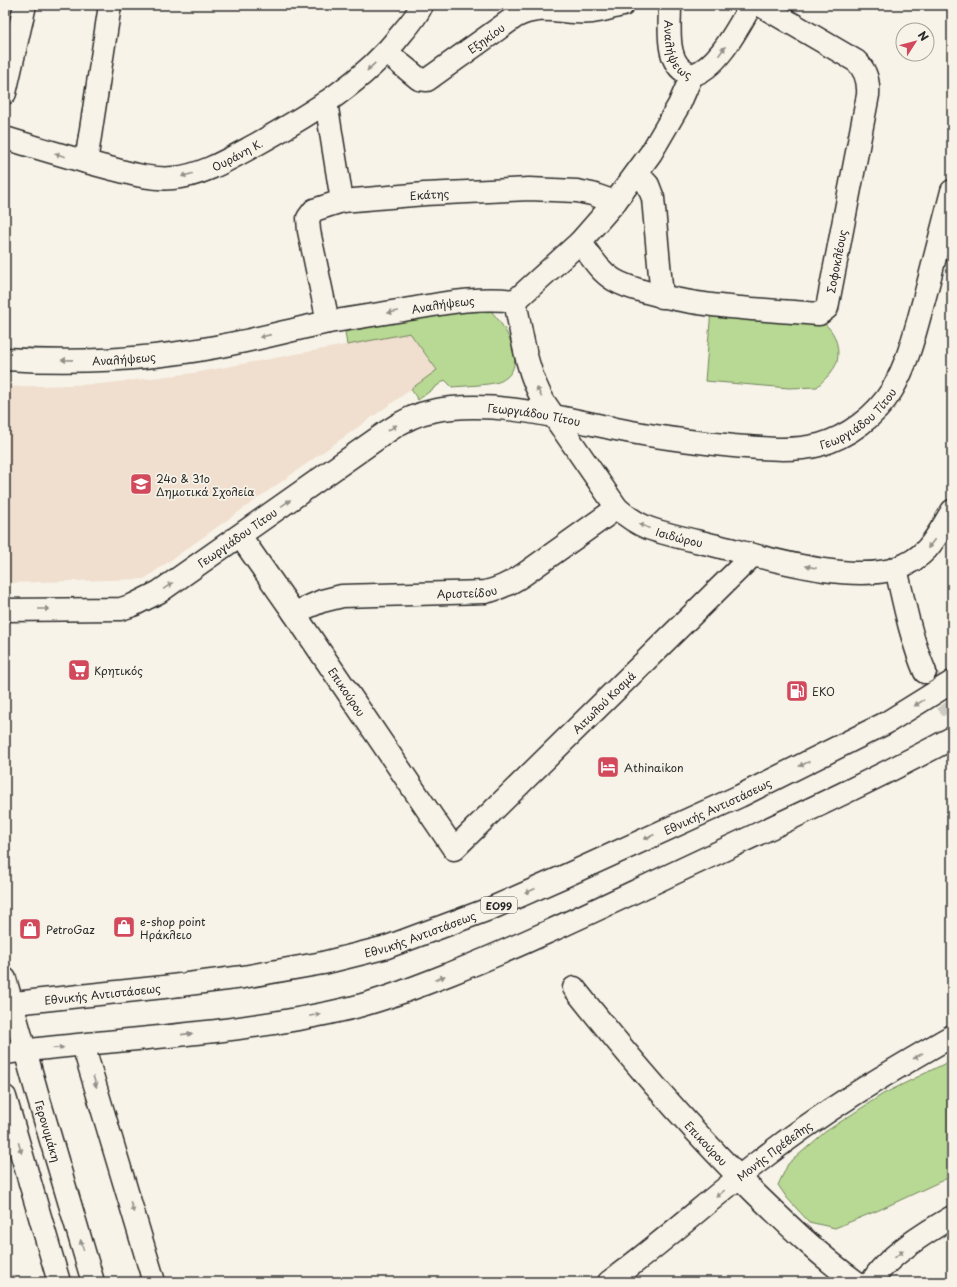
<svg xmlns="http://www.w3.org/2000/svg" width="957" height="1287" font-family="'Playpen Sans',sans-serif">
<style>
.built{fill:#f0dece}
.green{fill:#b8d993;stroke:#72825f}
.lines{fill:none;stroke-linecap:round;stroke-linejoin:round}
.minor-tunnel{stroke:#cecbc2;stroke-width:22;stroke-dasharray:22 11;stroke-linecap:butt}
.minor-casing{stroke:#2b2b2b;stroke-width:25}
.major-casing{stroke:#2b2b2b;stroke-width:25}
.minor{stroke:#f7f3e8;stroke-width:22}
.major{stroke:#f7f3e8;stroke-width:22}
.oneway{fill:#918f8a}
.labels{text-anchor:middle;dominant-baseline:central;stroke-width:3.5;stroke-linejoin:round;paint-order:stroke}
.shield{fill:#f7f3e8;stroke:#686764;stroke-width:1}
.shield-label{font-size:10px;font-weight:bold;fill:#2b2b2b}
.street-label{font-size:11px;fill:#2b2b2b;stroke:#f7f3e8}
.poi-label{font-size:11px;fill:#2b2b2b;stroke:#f7f3e8;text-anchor:start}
</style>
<rect width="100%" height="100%" fill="#f7f3e8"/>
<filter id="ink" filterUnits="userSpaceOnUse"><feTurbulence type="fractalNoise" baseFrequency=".025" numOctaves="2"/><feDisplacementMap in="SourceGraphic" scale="8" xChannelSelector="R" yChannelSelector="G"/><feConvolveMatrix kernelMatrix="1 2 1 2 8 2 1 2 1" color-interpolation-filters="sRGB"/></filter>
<g filter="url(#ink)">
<!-- built -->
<path class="built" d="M 410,333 L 437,371 L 144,579 L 5,583 L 5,387 L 101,384 L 194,373 Z"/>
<!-- green -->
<path class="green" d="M 488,308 C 504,323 531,366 501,381 C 493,385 463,386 452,387 L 445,380 L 418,400 L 411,389 L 437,370 L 410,333 L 347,345 L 345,332 L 465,309 Z
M 711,310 L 813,319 C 817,321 824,323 827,326 C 836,334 840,350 837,362 C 834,371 824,380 817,387 L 789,388 L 705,381 Z
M 952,1060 L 952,1176 L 879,1210 L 835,1228 L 809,1222 L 787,1198 L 778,1185 L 788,1164 L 825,1132 L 883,1094 Z"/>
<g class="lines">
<!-- minor-tunnel -->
<path class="minor-tunnel" d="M 927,675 L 952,710"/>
<!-- minor casing -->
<g class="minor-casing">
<g id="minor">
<path id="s1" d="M 670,5 C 670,28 664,67 692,75"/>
<path id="s2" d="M 386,52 L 419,79 L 427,80 L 515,17 C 543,2 564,15 592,12 C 602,11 613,7 623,5"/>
<path d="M 692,75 C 718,68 738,27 751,5"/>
<path d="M 5,93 L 25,5"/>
<path id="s3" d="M 326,102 L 342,201 L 425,194 L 529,189 L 577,191 L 592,194 L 615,202"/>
<path id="s4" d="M 5,138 C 41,149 77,160 113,169 C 132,174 153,180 173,178 C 202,176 231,158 257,144 C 312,113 363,83 403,32 C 410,24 417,15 422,5"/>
<path d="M 86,162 L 110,5"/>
<path d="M 637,173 L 648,185 L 653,198 L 662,297"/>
<path id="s5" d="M 580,242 C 590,255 599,271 614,280 C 624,286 635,289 646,292 C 701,308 761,309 819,314 L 827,308 L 868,95 C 869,81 866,70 856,61 L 760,5"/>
<path id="s6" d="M 515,301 C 522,335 526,371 544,402 L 617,508 C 626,516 636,523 648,528 C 671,536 697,541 721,547 C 767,558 852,584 897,568 C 928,557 936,537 952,511"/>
<path d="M 328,322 L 309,231 L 308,218 L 314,210 L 342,201"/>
<path id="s7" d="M 5,359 C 84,364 163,359 240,342 C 270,336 299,328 329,322 C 354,318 379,314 404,310 C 440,304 477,296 515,301 L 580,242 L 615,202 L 651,153 L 679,105 L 692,75"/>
<path id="s8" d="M 240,536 L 294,613 L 454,849 L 753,555"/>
<path d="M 896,568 C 904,603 911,639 925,672"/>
<path id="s9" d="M 5,610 L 121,609 L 133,605 L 159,592 L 388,431 C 401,422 416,414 432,411 C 491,399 558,417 616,429 C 655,437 694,442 734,446 C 762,448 791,452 819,445 C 848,437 876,416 892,390 C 909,361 916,328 925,296 C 934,261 943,226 952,191"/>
<path id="s10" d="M 294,613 L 322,601 L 342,596 L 485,592 C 500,589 511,583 523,575 L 617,508"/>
<path id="s11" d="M 5,979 L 37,1093 L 93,1282"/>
<path id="s12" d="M 574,988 C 631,1060 691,1130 756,1194 C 788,1225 820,1256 856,1282"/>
<path d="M 83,1045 L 154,1282"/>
<path d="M 5,1097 L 59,1282"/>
<path id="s13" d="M 609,1282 C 661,1244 708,1201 758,1162 C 819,1114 885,1074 952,1036"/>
<path d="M 872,1282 C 885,1257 928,1231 952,1217"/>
</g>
</g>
<!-- major casing -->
<g class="major-casing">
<g id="major">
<path id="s14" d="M 5,1004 L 164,987 L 243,977 L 323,963 L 387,947 L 492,908 L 567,875 L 740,796 L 886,723 L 952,682"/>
<path d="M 5,1053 C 120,1038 238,1035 351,1008 C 386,999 419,986 452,973 C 520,946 585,915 651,884 C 752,836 854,791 952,738"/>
</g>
</g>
<!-- minor -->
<use href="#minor" class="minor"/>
<!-- major -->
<use href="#major" class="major"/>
</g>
<!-- one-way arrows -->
<defs><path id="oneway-solid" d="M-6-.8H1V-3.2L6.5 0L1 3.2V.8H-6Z"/></defs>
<g class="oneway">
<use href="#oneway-solid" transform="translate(722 51) rotate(-54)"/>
<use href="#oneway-solid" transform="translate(371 67) rotate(136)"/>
<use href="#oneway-solid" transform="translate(60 155) rotate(-163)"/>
<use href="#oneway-solid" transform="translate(187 175) rotate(165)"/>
<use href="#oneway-solid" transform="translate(393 312) rotate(170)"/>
<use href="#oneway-solid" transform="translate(265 336) rotate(167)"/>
<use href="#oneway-solid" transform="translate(67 360) rotate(179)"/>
<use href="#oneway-solid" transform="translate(539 392) rotate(-117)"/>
<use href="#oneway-solid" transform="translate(392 428) rotate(-32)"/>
<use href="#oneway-solid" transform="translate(286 503) rotate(-35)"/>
<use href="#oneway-solid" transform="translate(644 526) rotate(-156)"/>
<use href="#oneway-solid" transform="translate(931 544) rotate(127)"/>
<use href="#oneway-solid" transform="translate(811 567) rotate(-168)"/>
<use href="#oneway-solid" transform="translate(168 586) rotate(-35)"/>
<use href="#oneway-solid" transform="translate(44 609)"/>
<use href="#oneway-solid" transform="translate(919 703) rotate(148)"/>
<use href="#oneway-solid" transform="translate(804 764) rotate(154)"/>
<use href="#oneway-solid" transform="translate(649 837) rotate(155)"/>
<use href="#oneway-solid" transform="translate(530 891) rotate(156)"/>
<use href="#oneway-solid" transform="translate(440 978) rotate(-22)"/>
<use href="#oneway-solid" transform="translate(315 1015) rotate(-12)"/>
<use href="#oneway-solid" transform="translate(187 1034) rotate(-6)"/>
<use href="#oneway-solid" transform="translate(58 1048) rotate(-5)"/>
<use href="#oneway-solid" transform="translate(918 1056) rotate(149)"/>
<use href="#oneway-solid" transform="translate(95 1082) rotate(73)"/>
<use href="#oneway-solid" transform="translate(20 1148) rotate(74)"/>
<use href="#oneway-solid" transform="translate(720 1194) rotate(141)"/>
<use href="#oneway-solid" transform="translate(132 1207) rotate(73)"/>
<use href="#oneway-solid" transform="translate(82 1245) rotate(-107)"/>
<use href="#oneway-solid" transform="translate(899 1254) rotate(-40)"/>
</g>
</g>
<!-- icons -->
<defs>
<g id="school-square" transform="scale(1.15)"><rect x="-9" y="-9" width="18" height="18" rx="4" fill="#d1495b" stroke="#f7f3e8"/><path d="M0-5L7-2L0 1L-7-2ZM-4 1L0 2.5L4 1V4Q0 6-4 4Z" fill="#fff"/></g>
<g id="supermarket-square" transform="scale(1.15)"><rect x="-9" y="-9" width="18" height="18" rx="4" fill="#d1495b" stroke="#f7f3e8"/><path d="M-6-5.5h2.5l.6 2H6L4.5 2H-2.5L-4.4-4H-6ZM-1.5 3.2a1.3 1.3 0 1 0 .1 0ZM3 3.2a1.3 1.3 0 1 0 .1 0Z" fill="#fff"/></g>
<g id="fuel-square" transform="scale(1.15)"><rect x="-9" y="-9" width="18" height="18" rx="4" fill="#d1495b" stroke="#f7f3e8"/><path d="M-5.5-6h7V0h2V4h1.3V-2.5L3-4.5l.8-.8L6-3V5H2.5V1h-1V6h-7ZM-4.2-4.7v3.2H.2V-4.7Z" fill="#fff"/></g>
<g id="hotel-square" transform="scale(1.15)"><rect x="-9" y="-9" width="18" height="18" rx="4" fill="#d1495b" stroke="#f7f3e8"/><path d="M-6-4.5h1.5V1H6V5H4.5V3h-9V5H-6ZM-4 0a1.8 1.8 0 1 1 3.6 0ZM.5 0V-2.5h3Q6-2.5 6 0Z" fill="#fff"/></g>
<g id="shop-square" transform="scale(1.15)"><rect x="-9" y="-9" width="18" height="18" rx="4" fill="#d1495b" stroke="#f7f3e8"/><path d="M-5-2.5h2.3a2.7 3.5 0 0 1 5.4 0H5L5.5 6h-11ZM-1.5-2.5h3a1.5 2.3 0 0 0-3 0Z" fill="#fff"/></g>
</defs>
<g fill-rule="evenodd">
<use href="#school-square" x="141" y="484"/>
<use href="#supermarket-square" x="79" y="670"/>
<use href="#fuel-square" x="797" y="691"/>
<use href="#hotel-square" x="608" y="767"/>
<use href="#shop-square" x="124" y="927"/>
<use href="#shop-square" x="30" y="929"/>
</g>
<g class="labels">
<!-- shield labels -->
<rect class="shield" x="481" y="897" width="36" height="16" rx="3"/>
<g class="shield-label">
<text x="499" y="905">ΕΟ99</text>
</g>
<!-- street labels -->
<g class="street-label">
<text stroke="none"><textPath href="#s2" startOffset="123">Εξηκίου</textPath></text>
<text stroke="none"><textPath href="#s1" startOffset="47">Αναλήψεως</textPath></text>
<text stroke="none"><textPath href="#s4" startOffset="242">Ουράνη Κ.</textPath></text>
<text stroke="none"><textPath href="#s3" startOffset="188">Εκάτης</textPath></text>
<text stroke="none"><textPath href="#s5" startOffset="318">Σοφοκλέους</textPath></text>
<text stroke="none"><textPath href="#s7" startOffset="443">Αναλήψεως</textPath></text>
<text stroke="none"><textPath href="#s7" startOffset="119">Αναλήψεως</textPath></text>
<text stroke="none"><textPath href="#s9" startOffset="589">Γεωργιάδου Τίτου</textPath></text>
<text stroke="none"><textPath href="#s9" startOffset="925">Γεωργιάδου Τίτου</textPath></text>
<text stroke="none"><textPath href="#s6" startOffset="304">Ισιδώρου</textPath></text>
<text stroke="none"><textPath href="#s9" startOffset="253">Γεωργιάδου Τίτου</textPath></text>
<text stroke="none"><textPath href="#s10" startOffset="176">Αριστείδου</textPath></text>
<text stroke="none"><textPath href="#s8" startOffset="189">Επικούρου</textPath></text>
<text stroke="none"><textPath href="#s8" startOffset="589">Αιτωλού Κοσμά</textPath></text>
<text stroke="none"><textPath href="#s14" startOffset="746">Εθνικής Αντιστάσεως</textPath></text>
<text stroke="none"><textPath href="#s14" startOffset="422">Εθνικής Αντιστάσεως</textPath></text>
<text stroke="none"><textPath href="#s14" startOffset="98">Εθνικής Αντιστάσεως</textPath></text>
<text stroke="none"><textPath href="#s11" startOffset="158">Γερονυμάκη</textPath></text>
<text stroke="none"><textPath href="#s12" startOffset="204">Επικούρου</textPath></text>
<text stroke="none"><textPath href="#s13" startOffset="211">Μονής Πρέβελης</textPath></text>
</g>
<!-- poi labels -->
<g class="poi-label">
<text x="156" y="478">24ο &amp; 31ο<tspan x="156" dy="13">Δημοτικά Σχολεία</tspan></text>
<text x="94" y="670">Κρητικός</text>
<text x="812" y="691">EKO</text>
<text x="624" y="767">Athinaikon</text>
<text x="140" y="921">e-shop point<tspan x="140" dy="13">Ηράκλειο</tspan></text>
<text x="46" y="929">PetroGaz</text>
</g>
</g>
<!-- margin -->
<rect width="957" height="1287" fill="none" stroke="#f7f3e8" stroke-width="20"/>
<rect x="10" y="10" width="937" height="1267" fill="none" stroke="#2b2b2b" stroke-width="1.5" filter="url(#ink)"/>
<!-- north arrow -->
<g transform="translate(915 42) rotate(54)"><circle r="19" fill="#f7f3e8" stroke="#a5a39c"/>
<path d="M0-3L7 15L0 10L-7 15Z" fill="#d1495b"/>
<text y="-6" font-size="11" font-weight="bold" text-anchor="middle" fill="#2b2b2b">N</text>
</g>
</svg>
